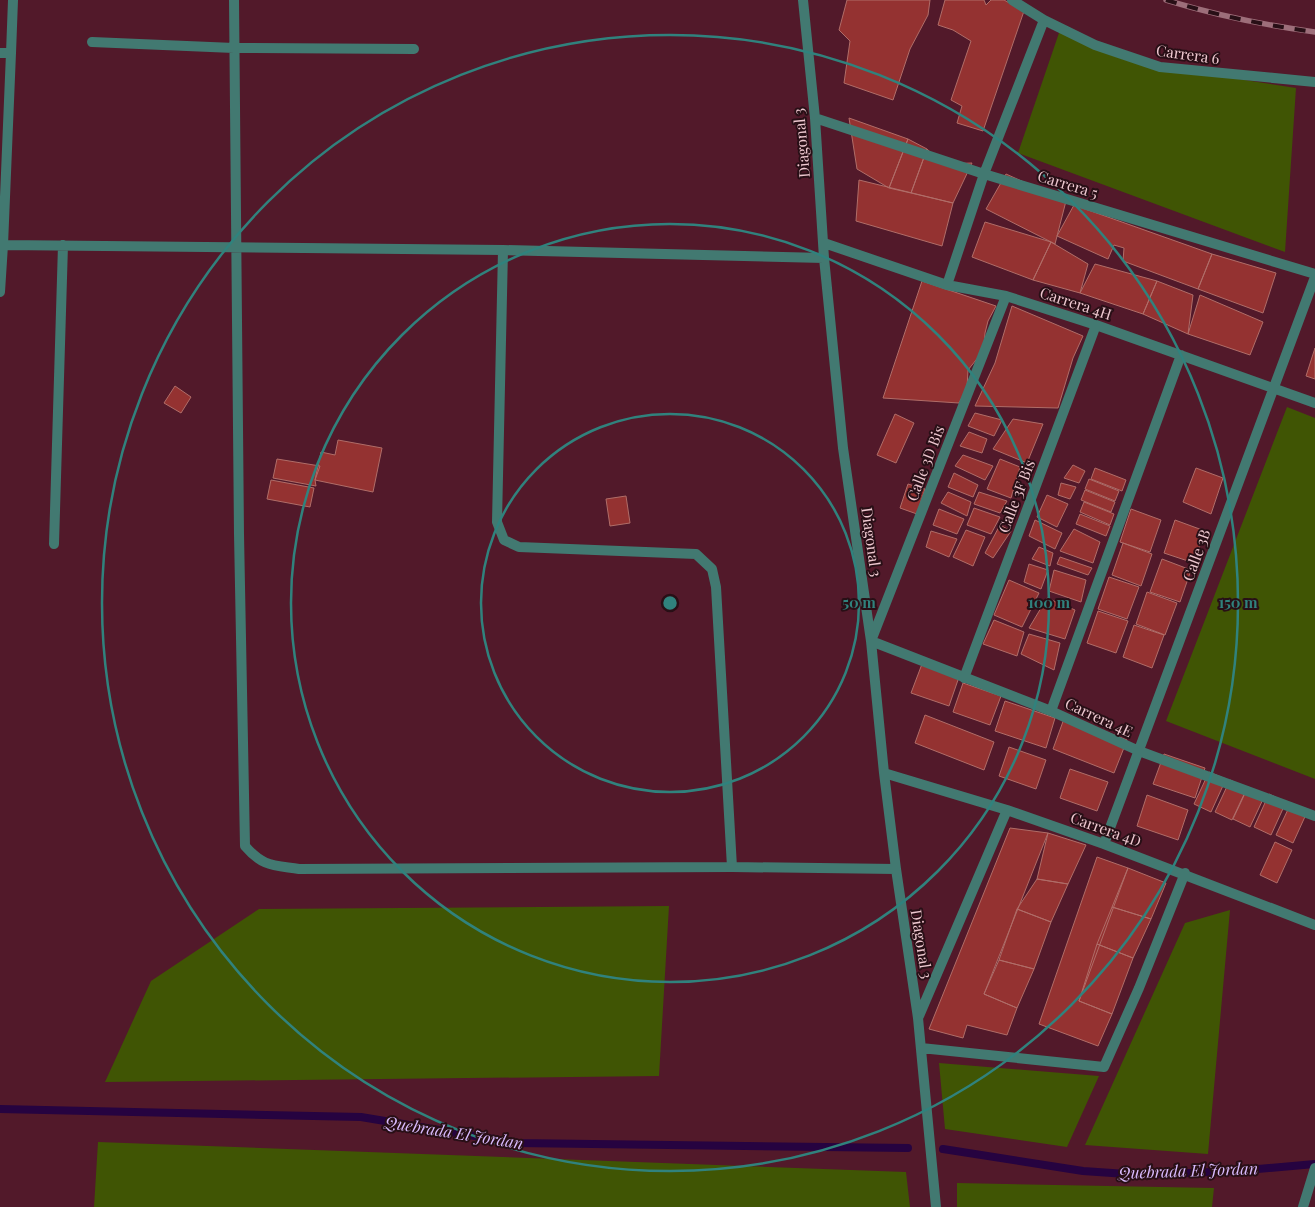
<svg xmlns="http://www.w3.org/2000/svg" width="1315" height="1207" font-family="'Playfair Display',serif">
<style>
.green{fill:#405504}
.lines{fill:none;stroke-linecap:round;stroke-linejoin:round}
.stream{stroke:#260340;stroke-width:8}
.building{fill:#943231;stroke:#b06d68}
.minor{stroke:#427971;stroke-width:10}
.rail-casing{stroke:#9d6e7a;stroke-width:5.5}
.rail{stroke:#280f16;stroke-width:4;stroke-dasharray:11;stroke-linecap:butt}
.ring{fill:none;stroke:#30827d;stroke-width:2.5}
.labels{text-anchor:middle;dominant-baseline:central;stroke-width:4;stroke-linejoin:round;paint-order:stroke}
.street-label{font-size:15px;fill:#eec8d0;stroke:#280f16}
.water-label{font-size:16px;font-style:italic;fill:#d9bbfe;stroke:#280f16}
.centre{fill:#30827d;stroke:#280f16;stroke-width:2.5}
.ring-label{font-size:15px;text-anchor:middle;font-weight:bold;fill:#30827d;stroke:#280f16;stroke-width:4;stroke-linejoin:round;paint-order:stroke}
</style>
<rect width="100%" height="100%" fill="#52192a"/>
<!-- green -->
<path class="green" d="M 1061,27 L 1142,64 L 1296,88 L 1285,252 L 1018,153 Z
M 1287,407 L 1315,418 L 1315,779 L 1166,721 Z
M 669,906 L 659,1076 L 105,1082 L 151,981 L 259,909 Z
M 1230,910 L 1208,1154 L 1085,1145 L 1185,923 Z
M 939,1063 L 1099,1076 L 1067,1147 L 945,1129 Z
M 98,1142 L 906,1172 L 910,1207 L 94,1207 Z
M 957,1183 L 1214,1188 L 1212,1207 L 957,1207 Z"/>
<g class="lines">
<!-- stream -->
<path class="stream" d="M 0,1109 L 361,1117 L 517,1143 L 908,1148
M 943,1149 L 1083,1171 L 1141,1175 L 1235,1171 L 1315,1164"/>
</g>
<!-- building -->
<path class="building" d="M 847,0 L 930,0 L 928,15 L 910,49 L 893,100 L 844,83 L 850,41 L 839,30 Z
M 945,0 L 984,0 L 986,5 L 991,0 L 1004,0 L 1024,11 L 983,131 L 957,123 L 962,106 L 951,100 L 971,41 L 953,30 L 938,25 Z
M 849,118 L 908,139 L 889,188 L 857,169 Z
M 908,139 L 927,149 L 911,193 L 889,188 Z
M 927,149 L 943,164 L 972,163 L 953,203 L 911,193 Z
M 1006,174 L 1066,201 L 1055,244 L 986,209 Z
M 859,180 L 953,203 L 942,246 L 856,221 Z
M 1074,205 L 1212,254 L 1198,289 L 1123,261 L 1124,248 L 1114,245 L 1108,259 L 1057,236 Z
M 985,222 L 1051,242 L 1033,280 L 972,257 Z
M 1051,242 L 1088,264 L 1080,293 L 1033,280 Z
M 1212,254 L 1276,273 L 1263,313 L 1198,289 Z
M 1095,264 L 1157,281 L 1143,314 L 1080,293 Z
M 922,281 L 996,306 L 988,321 L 985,333 L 984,350 L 968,370 L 967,388 L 959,403 L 883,398 Z
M 1157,281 L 1193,295 L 1188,334 L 1143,314 Z
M 1200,295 L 1263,322 L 1250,355 L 1188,334 Z
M 1012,306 L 1083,336 L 1073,358 L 1058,408 L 975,406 L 995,363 Z
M 1315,348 L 1315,379 L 1306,376 Z
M 175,386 L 191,397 L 181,413 L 164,403 Z
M 975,413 L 1002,420 L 994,436 L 968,426 Z
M 895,414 L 914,423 L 896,463 L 877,455 Z
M 1013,419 L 1043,424 L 1027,463 L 993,449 Z
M 969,432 L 987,439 L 982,453 L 960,446 Z
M 338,440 L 382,448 L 373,492 L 315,480 L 321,452 L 335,455 Z
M 963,455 L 993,466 L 985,480 L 955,466 Z
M 277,459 L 320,466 L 315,480 L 316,486 L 273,478 Z
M 1000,459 L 1020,467 L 1011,498 L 987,489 Z
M 1073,465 L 1085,471 L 1079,483 L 1064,478 Z
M 1095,468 L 1126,480 L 1122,491 L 1091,479 Z
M 1196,468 L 1223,478 L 1211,514 L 1183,502 Z
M 954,473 L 978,485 L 973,497 L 948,487 Z
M 1089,479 L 1119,491 L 1115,501 L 1085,489 Z
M 271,480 L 314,488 L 310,507 L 267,499 Z
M 1061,483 L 1076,487 L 1070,499 L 1058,495 Z
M 908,484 L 925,489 L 917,514 L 900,508 Z
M 1085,490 L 1115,502 L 1111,512 L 1081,500 Z
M 948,492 L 971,502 L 967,516 L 941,503 Z
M 979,492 L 1007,501 L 1000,513 L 974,504 Z
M 1047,495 L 1068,504 L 1057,527 L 1037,517 Z
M 626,496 L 630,523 L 610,526 L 606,499 Z
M 1084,502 L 1114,514 L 1110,525 L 1080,512 Z
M 974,508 L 1000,517 L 991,534 L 967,525 Z
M 939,509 L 964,519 L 957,534 L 933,525 Z
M 1131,509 L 1161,520 L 1150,552 L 1120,542 Z
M 1080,514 L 1110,526 L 1106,536 L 1076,524 Z
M 1035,520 L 1062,533 L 1055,549 L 1029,536 Z
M 1175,520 L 1205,531 L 1194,563 L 1164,553 Z
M 1000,525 L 1011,531 L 993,558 L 985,553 Z
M 1074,529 L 1100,542 L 1093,563 L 1060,551 Z
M 966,530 L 985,537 L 973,566 L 953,557 Z
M 931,531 L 957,539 L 949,557 L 926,547 Z
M 1123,543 L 1152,554 L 1141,586 L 1112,575 Z
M 1039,547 L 1053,553 L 1050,566 L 1032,559 Z
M 1060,557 L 1092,568 L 1088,575 L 1057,564 Z
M 1162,559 L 1191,570 L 1180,602 L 1150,592 Z
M 1029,564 L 1048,570 L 1041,589 L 1024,582 Z
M 1054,570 L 1086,580 L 1081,602 L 1049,591 Z
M 1109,577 L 1139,587 L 1127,619 L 1098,609 Z
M 1009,580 L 1039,593 L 1022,627 L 994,615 Z
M 1147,592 L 1177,603 L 1165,635 L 1136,624 Z
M 1047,598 L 1075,610 L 1065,639 L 1029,628 Z
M 1098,611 L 1128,621 L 1116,653 L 1087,643 Z
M 994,620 L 1024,632 L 1017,656 L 983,644 Z
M 1134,625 L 1164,635 L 1152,668 L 1123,657 Z
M 1029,634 L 1060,643 L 1054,670 L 1021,654 Z
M 922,664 L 959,677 L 949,706 L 911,693 Z
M 963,683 L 1001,696 L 990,725 L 953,712 Z
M 1005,701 L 1055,718 L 1046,748 L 995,731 Z
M 925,715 L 994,742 L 984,770 L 915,743 Z
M 1065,716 L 1127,740 L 1114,773 L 1053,749 Z
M 1009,747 L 1046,760 L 1036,789 L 999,776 Z
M 1164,754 L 1205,768 L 1195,798 L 1153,784 Z
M 1070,769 L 1108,782 L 1097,811 L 1060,798 Z
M 1209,772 L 1226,779 L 1211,812 L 1194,804 Z
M 1230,780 L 1247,788 L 1232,820 L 1215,812 Z
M 1248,787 L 1265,795 L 1250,827 L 1233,819 Z
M 1269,794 L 1286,802 L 1271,835 L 1254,827 Z
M 1147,795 L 1188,810 L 1178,840 L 1137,826 Z
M 1291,803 L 1308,810 L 1293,843 L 1276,835 Z
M 1010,828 L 1048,833 L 984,994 L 1017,1008 L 1007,1035 L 967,1025 L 963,1038 L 929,1029 Z
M 1048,833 L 1086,845 L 1068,884 L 1037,879 Z
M 1275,842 L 1292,850 L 1277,883 L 1260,875 Z
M 1097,857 L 1128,868 L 1079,1001 L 1112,1014 L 1098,1046 L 1039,1024 Z
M 1128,868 L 1166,883 L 1151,919 L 1112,907 Z
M 1037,879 L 1068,884 L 1051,922 L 1017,909 Z
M 1112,907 L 1151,919 L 1133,958 L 1097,944 Z
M 1017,909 L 1051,922 L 1034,969 L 999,960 Z
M 1097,944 L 1133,958 L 1112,1014 L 1079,1001 Z
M 999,960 L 1034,969 L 1017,1008 L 984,994 Z"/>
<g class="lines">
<!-- minor -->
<path class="minor" d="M 234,0 L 239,534 L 245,846 C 263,867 273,865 299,869 L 732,867 L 896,869
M 803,0 L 815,118 L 824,258 L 843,448 L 871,641 L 884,773 L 896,869 L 918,1018 L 936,1207
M 1012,0 L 1044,20 L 1095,45 L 1160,67 L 1315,82
M 92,42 L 234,48 L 414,49
M 0,53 L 11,53 L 3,245 L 503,250
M 11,53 L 13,0
M 815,118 L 984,174 L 1315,274
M 824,243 L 947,285 L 1006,296 L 1096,325 L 1315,403
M 947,285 L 984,174 L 1044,20
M 0,292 L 3,245
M 1006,296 L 871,641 L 1051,711 L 1139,751 L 1315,816
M 54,544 L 63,245
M 964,678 L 1096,325
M 1051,711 L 1181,355
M 884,773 L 1007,810 L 1104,844 L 1315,925
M 1104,844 L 1315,277
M 732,867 L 716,587 L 712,569 L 696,554 L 519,547 L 504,540 L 497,522 L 503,250 L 824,258
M 919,1016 L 1007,810
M 921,1048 L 1104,1067 L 1139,988 L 1185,873
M 1303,1207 L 1315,1168"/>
<!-- rail casing -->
<g class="rail-casing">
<path id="rail" d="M 1166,0 C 1215,15 1264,25 1315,32"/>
</g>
<!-- rail -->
<use href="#rail" class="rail"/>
</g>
<!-- distance rings -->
<g class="ring">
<circle cx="670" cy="603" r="189"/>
<circle cx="670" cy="603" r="379"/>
<circle cx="670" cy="603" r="568"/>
</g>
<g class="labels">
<!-- street labels -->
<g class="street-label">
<text transform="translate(1188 54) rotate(8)">Carrera 6</text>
<text transform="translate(801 143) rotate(-95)">Diagonal 3</text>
<text transform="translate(1068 184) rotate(17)">Carrera 5</text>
<text transform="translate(1076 303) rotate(18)">Carrera 4H</text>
<text transform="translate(925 463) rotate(-69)">Calle 3D Bis</text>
<text transform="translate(1016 496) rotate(-69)">Calle 3F Bis</text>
<text transform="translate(872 542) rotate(82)">Diagonal 3</text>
<text transform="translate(1196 555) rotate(-70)">Calle 3B</text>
<text transform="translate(1099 717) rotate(25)">Carrera 4E</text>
<text transform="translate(1106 829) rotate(20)">Carrera 4D</text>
<text transform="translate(922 944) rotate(81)">Diagonal 3</text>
</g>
<!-- water labels -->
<g class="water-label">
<text transform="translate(454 1132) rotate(9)">Quebrada El Jordan</text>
<text transform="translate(1188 1170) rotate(-2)">Quebrada El Jordan</text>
</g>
</g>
<circle cx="670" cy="603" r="8" class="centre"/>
<g class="ring-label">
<text x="859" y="608">50 m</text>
<text x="1049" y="608">100 m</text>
<text x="1238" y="608">150 m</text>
</g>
</svg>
